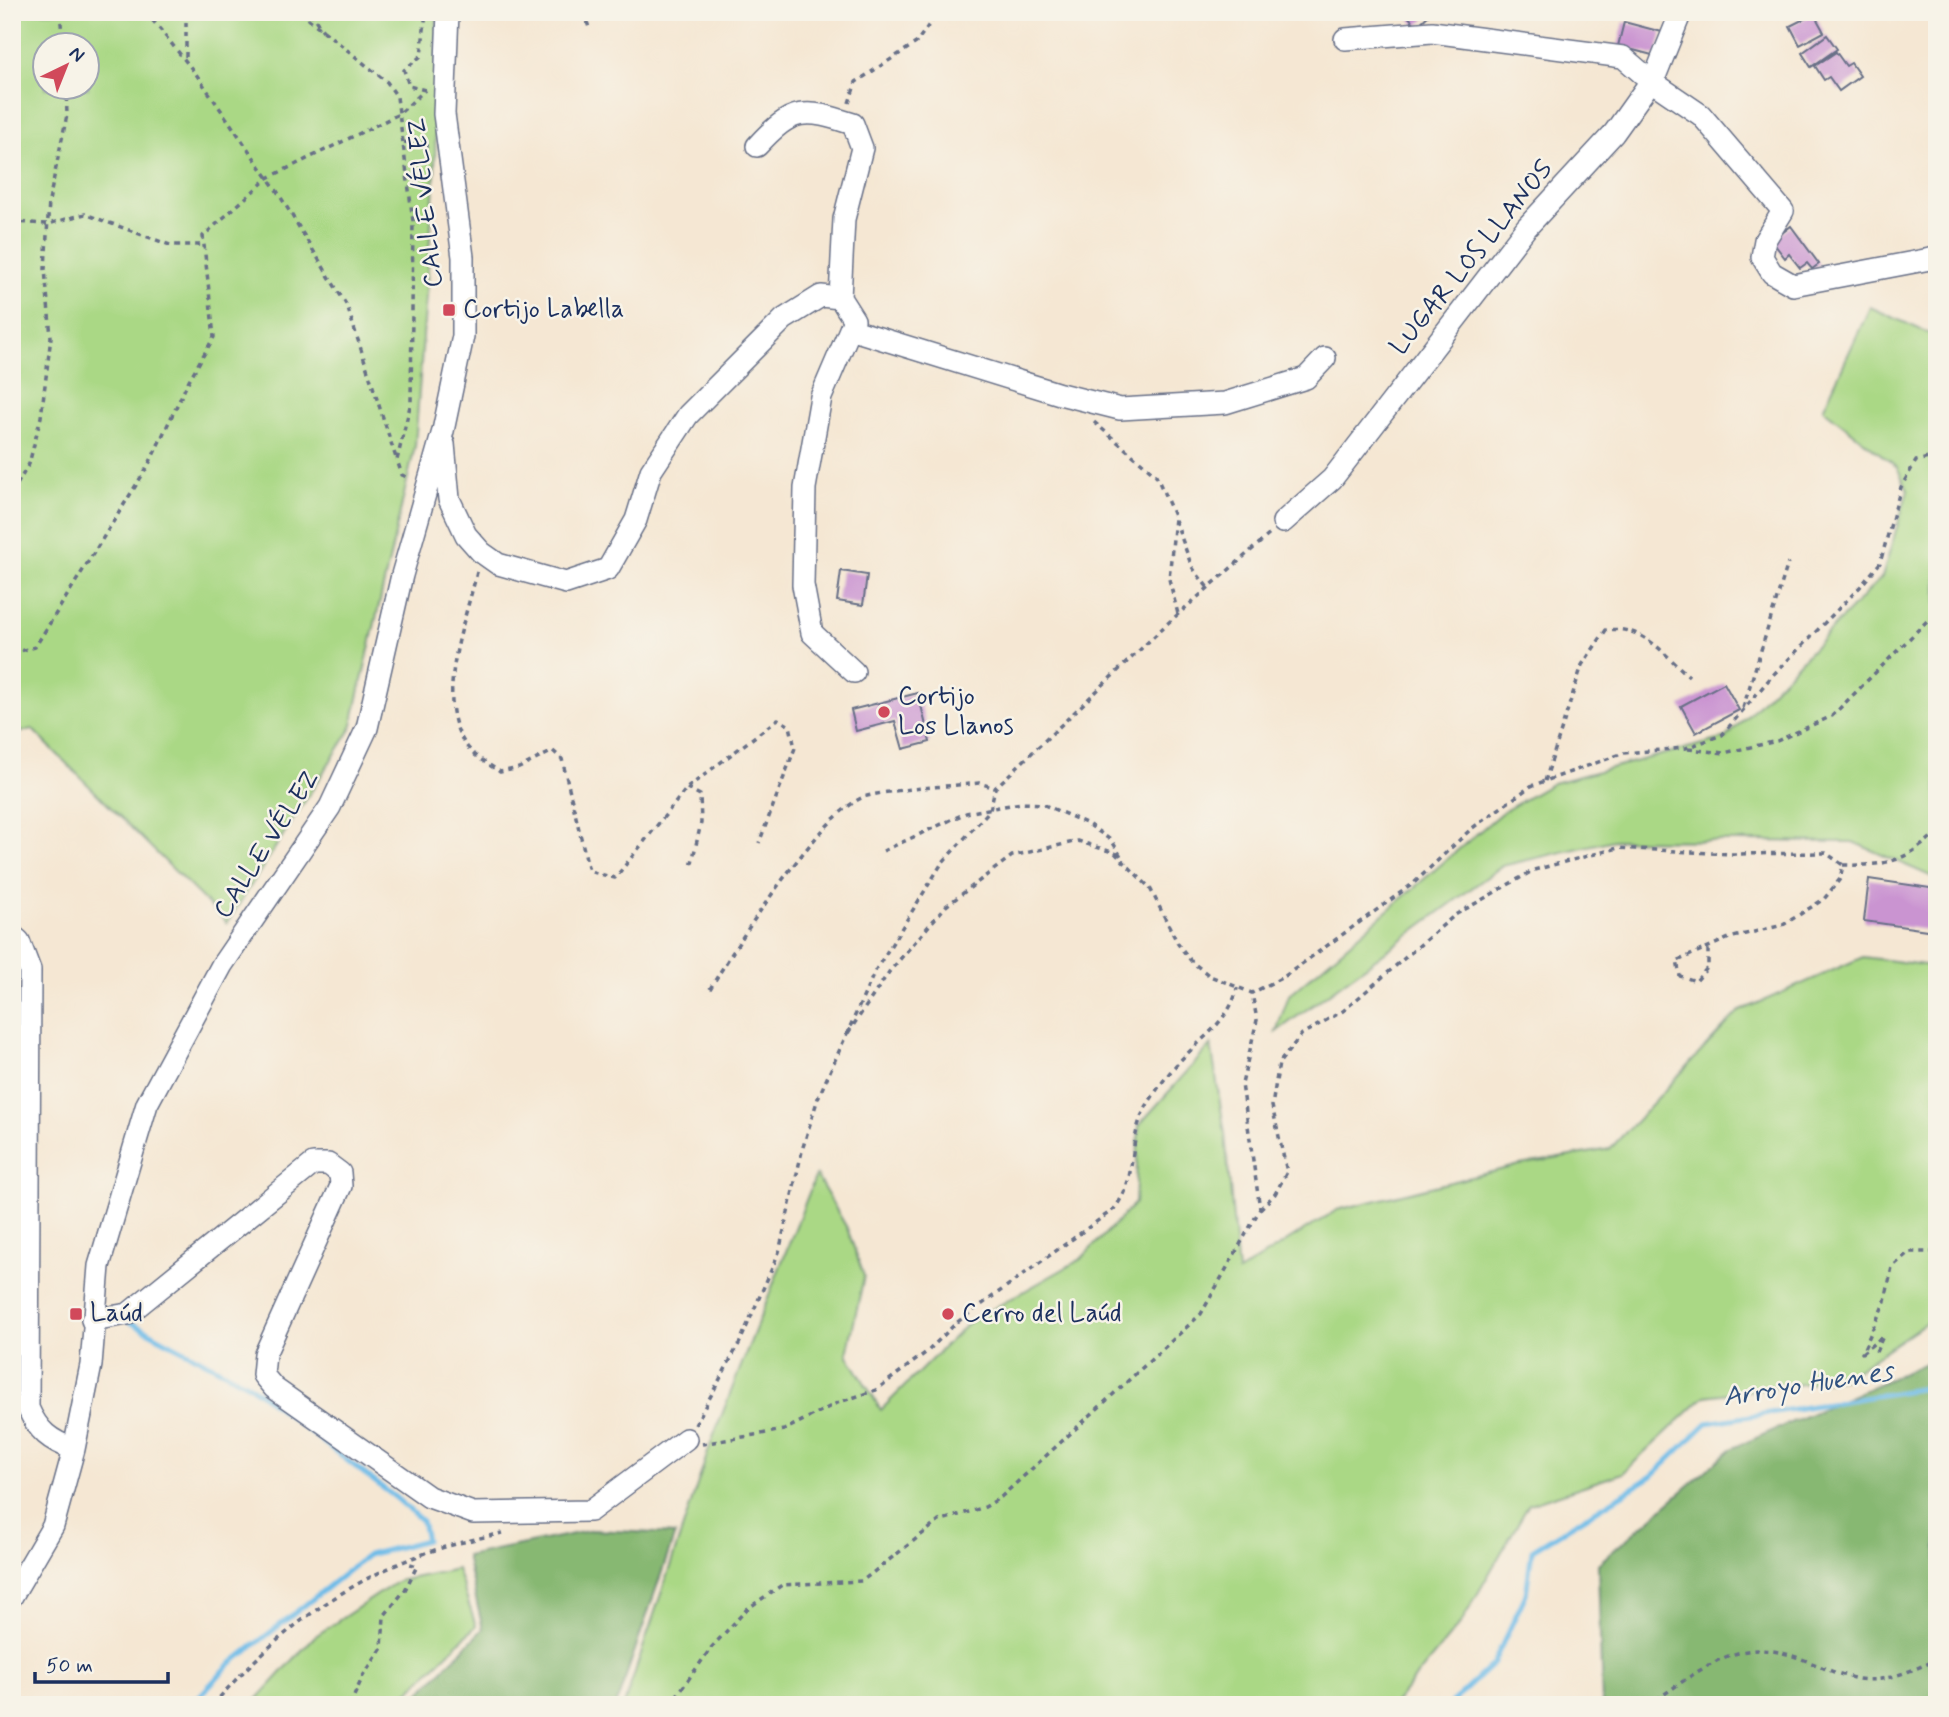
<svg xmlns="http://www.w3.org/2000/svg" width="1949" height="1717" font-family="Mynerve,sans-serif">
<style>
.green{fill:#aad885;stroke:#628472;stroke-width:2;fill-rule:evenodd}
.forest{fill:#87b872;stroke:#517468;stroke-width:2}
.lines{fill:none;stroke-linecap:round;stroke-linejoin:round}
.stream{stroke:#6ebce8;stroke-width:5}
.building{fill:#ca94d1}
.minor-casing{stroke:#676f87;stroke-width:24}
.path{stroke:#676f87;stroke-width:3.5;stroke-dasharray:5 5;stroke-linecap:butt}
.minor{stroke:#fff;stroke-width:21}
.poi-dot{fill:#d1495b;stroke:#f7f3e8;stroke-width:2.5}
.labels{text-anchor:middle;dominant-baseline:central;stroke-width:5;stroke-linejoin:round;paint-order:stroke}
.street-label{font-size:26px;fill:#1b2f5e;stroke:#f7f3e8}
.poi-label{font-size:26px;fill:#1b2f5e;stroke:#f7f3e8;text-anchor:start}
.water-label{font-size:28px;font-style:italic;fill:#305280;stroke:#f7f3e8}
</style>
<rect width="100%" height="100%" fill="#f7f3e8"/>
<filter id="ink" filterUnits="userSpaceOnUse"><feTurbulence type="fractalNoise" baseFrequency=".0143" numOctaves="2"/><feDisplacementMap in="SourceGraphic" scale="14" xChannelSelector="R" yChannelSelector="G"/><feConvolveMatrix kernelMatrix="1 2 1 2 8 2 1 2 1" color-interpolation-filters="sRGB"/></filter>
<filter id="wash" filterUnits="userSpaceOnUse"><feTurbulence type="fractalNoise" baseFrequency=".00686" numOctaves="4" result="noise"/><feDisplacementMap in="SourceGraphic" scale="28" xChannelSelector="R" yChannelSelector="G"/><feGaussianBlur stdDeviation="1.57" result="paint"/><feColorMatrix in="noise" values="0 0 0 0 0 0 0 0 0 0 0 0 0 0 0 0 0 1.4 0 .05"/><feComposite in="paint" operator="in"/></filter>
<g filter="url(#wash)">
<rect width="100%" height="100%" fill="#f5e7d3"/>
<!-- green -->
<path class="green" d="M 12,12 L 437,12 L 435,171 L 415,446 L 351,729 L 227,923 L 32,729 L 12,735 ZM 46,46 L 88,46 L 88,88 L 46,88 Z
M 1870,307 L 1937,337 L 1937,879 L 1853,842 L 1614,840 L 1502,866 L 1276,1032 L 1289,995 L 1501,813 L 1553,783 L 1726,738 L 1882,577 L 1908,490 L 1897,467 L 1823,409 Z
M 1937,954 L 1937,1315 L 1843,1379 L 1705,1396 L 1623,1473 L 1529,1504 L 1461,1623 L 1393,1705 L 624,1705 L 712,1440 L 816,1175 L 847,1228 L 864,1276 L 847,1354 L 881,1410 L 968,1323 L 1081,1259 L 1135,1203 L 1139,1125 L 1211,1045 L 1225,1134 L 1238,1272 L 1337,1210 L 1520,1165 L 1610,1149 L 1738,1012 L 1863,957 L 1932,966 Z
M 457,1569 L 476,1626 L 395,1705 L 252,1705 L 314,1637 L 398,1581 Z"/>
<!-- forest -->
<path class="forest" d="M 1937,1358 L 1937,1705 L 1602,1705 L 1598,1564 L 1731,1449 Z
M 593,1530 L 675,1534 L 616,1705 L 408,1705 L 483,1629 L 466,1556 Z"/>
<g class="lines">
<!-- stream -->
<path class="stream" d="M 128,1321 L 249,1385 L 396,1498 L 422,1521 L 426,1540 L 368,1555 L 228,1666 L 191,1705
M 1449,1705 L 1493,1664 L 1526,1594 L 1532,1550 L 1652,1476 L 1707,1423 L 1937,1386"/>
</g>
<g id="blocks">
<!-- building -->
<path class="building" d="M 1404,12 L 1432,12 L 1417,26 Z
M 1814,14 L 1824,32 L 1800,45 L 1790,26 Z
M 1624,22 L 1662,32 L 1656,56 L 1618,46 Z
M 1827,35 L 1837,49 L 1811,67 L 1802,53 Z
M 1836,52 L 1846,66 L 1851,63 L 1860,76 L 1839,91 L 1829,77 L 1824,80 L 1815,66 Z
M 1791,226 L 1819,264 L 1812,269 L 1807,263 L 1800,268 L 1789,254 L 1785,258 L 1772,241 Z
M 841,571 L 867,575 L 863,605 L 837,601 Z
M 1724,683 L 1739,710 L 1696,733 L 1681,706 Z
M 918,693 L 930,742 L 903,749 L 895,721 L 856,731 L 851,710 Z
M 1869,879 L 1937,889 L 1934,931 L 1864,921 Z"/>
</g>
</g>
<g filter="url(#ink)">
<use href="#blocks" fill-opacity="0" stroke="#676f87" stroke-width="2"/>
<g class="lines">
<!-- minor casing -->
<g class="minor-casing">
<path id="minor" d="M 1345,39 L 1432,32 L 1623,57 L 1651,81 L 1701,115 L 1783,211 L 1765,240 L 1762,257 L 1772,273 L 1793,285 L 1930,259 L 1937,261
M 757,146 C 793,107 804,108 853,124 L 862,148 L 844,219 L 840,298
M 850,329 L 1060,394 L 1120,409 L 1225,403 L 1306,378 L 1325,358
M 444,444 L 449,499 L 466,535 L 481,552 L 498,564 L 566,583 L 608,569 L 636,520 L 651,471 L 688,415 L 784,319 L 821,296 L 840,298 L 854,320 L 821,397 L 805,488 L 803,585 L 812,633 L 854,672
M 1283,522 L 1332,479 L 1526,228 L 1614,133 L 1656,74 L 1681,12
M 12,935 L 19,941 L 30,970 L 28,1408 C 38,1431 50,1441 74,1449
M 92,1320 L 128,1314 L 313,1164 L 328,1164 L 340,1173 L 341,1186 L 265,1354 L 263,1375 L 274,1388 L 429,1497 L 473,1513 L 590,1511 L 686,1439
M 12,1596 L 53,1526 L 74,1449 L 91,1365 L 99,1266 L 147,1104 L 222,965 L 330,807 L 367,728 L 402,575 L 443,431 L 463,336 L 463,257 L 444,114 L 448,12"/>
</g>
<!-- path -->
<path class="path" d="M 60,12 L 63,46
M 146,12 L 196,74 L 277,191 L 347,306 L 396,458
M 186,12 L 186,60
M 300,12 L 387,82 L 397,97 L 413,221 L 411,402 L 397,460 L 402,475 L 409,478
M 310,12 L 323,31
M 584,12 L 590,31
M 425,90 L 409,86 L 404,70 L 421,56 L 426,12
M 849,103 L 856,82 L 916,43 L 938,12
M 404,142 L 429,146
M 12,222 L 48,224 L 85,214 L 170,245 L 204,245
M 1094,422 L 1156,475 L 1175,518 L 1169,579 L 1178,614
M 12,493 L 29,464 L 41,417 L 51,337 L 45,269 L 49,201 L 67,115 L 66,88
M 1175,520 L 1192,567 L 1208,588
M 477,572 C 465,623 429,711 473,753 C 481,761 492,766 500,772 L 519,768 L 553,751 L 562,759 L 589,871 L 615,878 L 687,788 L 778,719 L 790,726 L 795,748 L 759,843
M 12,653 L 35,647 L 148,466 L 189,380 L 214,337 L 203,236 L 268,178 L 399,114 L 425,90
M 1743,708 L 1788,563
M 1688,749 L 1724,753 L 1777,741 L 1832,716 L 1937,611
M 1545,781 L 1582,665 L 1606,630 C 1644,625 1662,653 1689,676
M 687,788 L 700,795 L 701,823 L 691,867
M 883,851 L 966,813 L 1021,803 L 1042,804 L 1088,824 L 1112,841 L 1122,858
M 1843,865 C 1886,866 1905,862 1937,832
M 710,989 C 734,948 824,807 867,796 C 902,788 942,787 979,783 L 995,788
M 848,1033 L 889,972 L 946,906 L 1012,856 L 1078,841 L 1115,853 L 1150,888 L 1178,944 L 1192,962 L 1210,976 L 1252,993 L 1285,976 L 1414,883 L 1471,829 L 1531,786 L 1624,753 L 1686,748 L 1722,735 L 1772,676 L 1860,587 L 1880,563 L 1901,487 L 1916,461 L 1937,456
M 1260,1209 L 1275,1194 L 1287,1172 L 1272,1106 L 1279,1063 L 1302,1034 L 1343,1011 L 1455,915 L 1534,870 L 1618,848 L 1730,854 L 1826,853 L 1843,865 L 1840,879 L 1824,899 L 1783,925 L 1729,938 L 1677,961 L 1680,976 L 1696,981 L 1708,967 L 1708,949
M 1876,1352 L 1883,1336 L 1862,1353 L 1885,1301 L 1892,1267 L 1909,1252 L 1937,1252
M 695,1425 L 740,1342 L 779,1252 L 803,1147 L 818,1098 L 875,971 L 942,863 L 990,810 L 995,788 L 1168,623 L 1271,533
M 702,1444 L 784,1430 L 837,1403 L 876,1390 L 928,1351 L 956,1323 L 1114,1209 C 1139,1178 1127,1139 1146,1107 C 1155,1092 1166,1076 1178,1063 C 1199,1040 1231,1020 1237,988
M 213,1705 C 273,1635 346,1579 435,1550 C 457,1543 480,1538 502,1533
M 350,1705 L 363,1676 L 382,1648 L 384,1616 L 405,1590 L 417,1566 L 407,1563
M 670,1705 L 711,1648 L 747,1609 L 782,1585 L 862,1581 L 939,1521 L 985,1507 L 1001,1497 L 1201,1314 L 1260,1209 L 1242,1084 L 1257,1020 L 1252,993
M 1648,1705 C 1677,1687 1712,1656 1747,1651 C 1787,1645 1816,1669 1854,1678 C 1883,1685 1911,1670 1937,1660"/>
<!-- minor -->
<use href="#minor" class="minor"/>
</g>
</g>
<!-- markers -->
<g class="poi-dot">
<rect x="442" y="303" width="14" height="14" rx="3.5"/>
<circle cx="884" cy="712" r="7"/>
<rect x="69" y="1307" width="14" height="14" rx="3.5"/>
<circle cx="948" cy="1314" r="7"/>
</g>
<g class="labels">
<!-- street labels -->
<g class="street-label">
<text transform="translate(426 203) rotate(-96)">CALLE VÉLEZ</text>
<text transform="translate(1472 258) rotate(-51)">LUGAR LOS LLANOS</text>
<text transform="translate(267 845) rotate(-57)">CALLE VÉLEZ</text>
</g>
<!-- poi labels -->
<g class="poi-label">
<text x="463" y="310">Cortijo Labella</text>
<text x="898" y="697">Cortijo<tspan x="898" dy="30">Los Llanos</tspan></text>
<text x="90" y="1314">Laúd</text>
<text x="962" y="1314">Cerro del Laúd</text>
</g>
<!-- water labels -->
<g class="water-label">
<text transform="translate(1808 1385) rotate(-9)">Arroyo Huenes</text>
</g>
</g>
<!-- margin -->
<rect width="1949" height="1717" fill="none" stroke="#f7f3e8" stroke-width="42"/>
<!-- north arrow -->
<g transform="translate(66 66) rotate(43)"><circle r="33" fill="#f7f3e8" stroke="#9fa5b1" stroke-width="2"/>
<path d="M0-5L12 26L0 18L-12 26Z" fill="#d1495b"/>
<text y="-10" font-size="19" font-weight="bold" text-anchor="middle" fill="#1b2f5e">N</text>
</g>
<!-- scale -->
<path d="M35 1672v10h133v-10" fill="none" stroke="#1b2f5e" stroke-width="3.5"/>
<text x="46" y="1672" font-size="21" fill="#1b2f5e" stroke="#f7f3e8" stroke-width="5" paint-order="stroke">50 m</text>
</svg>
